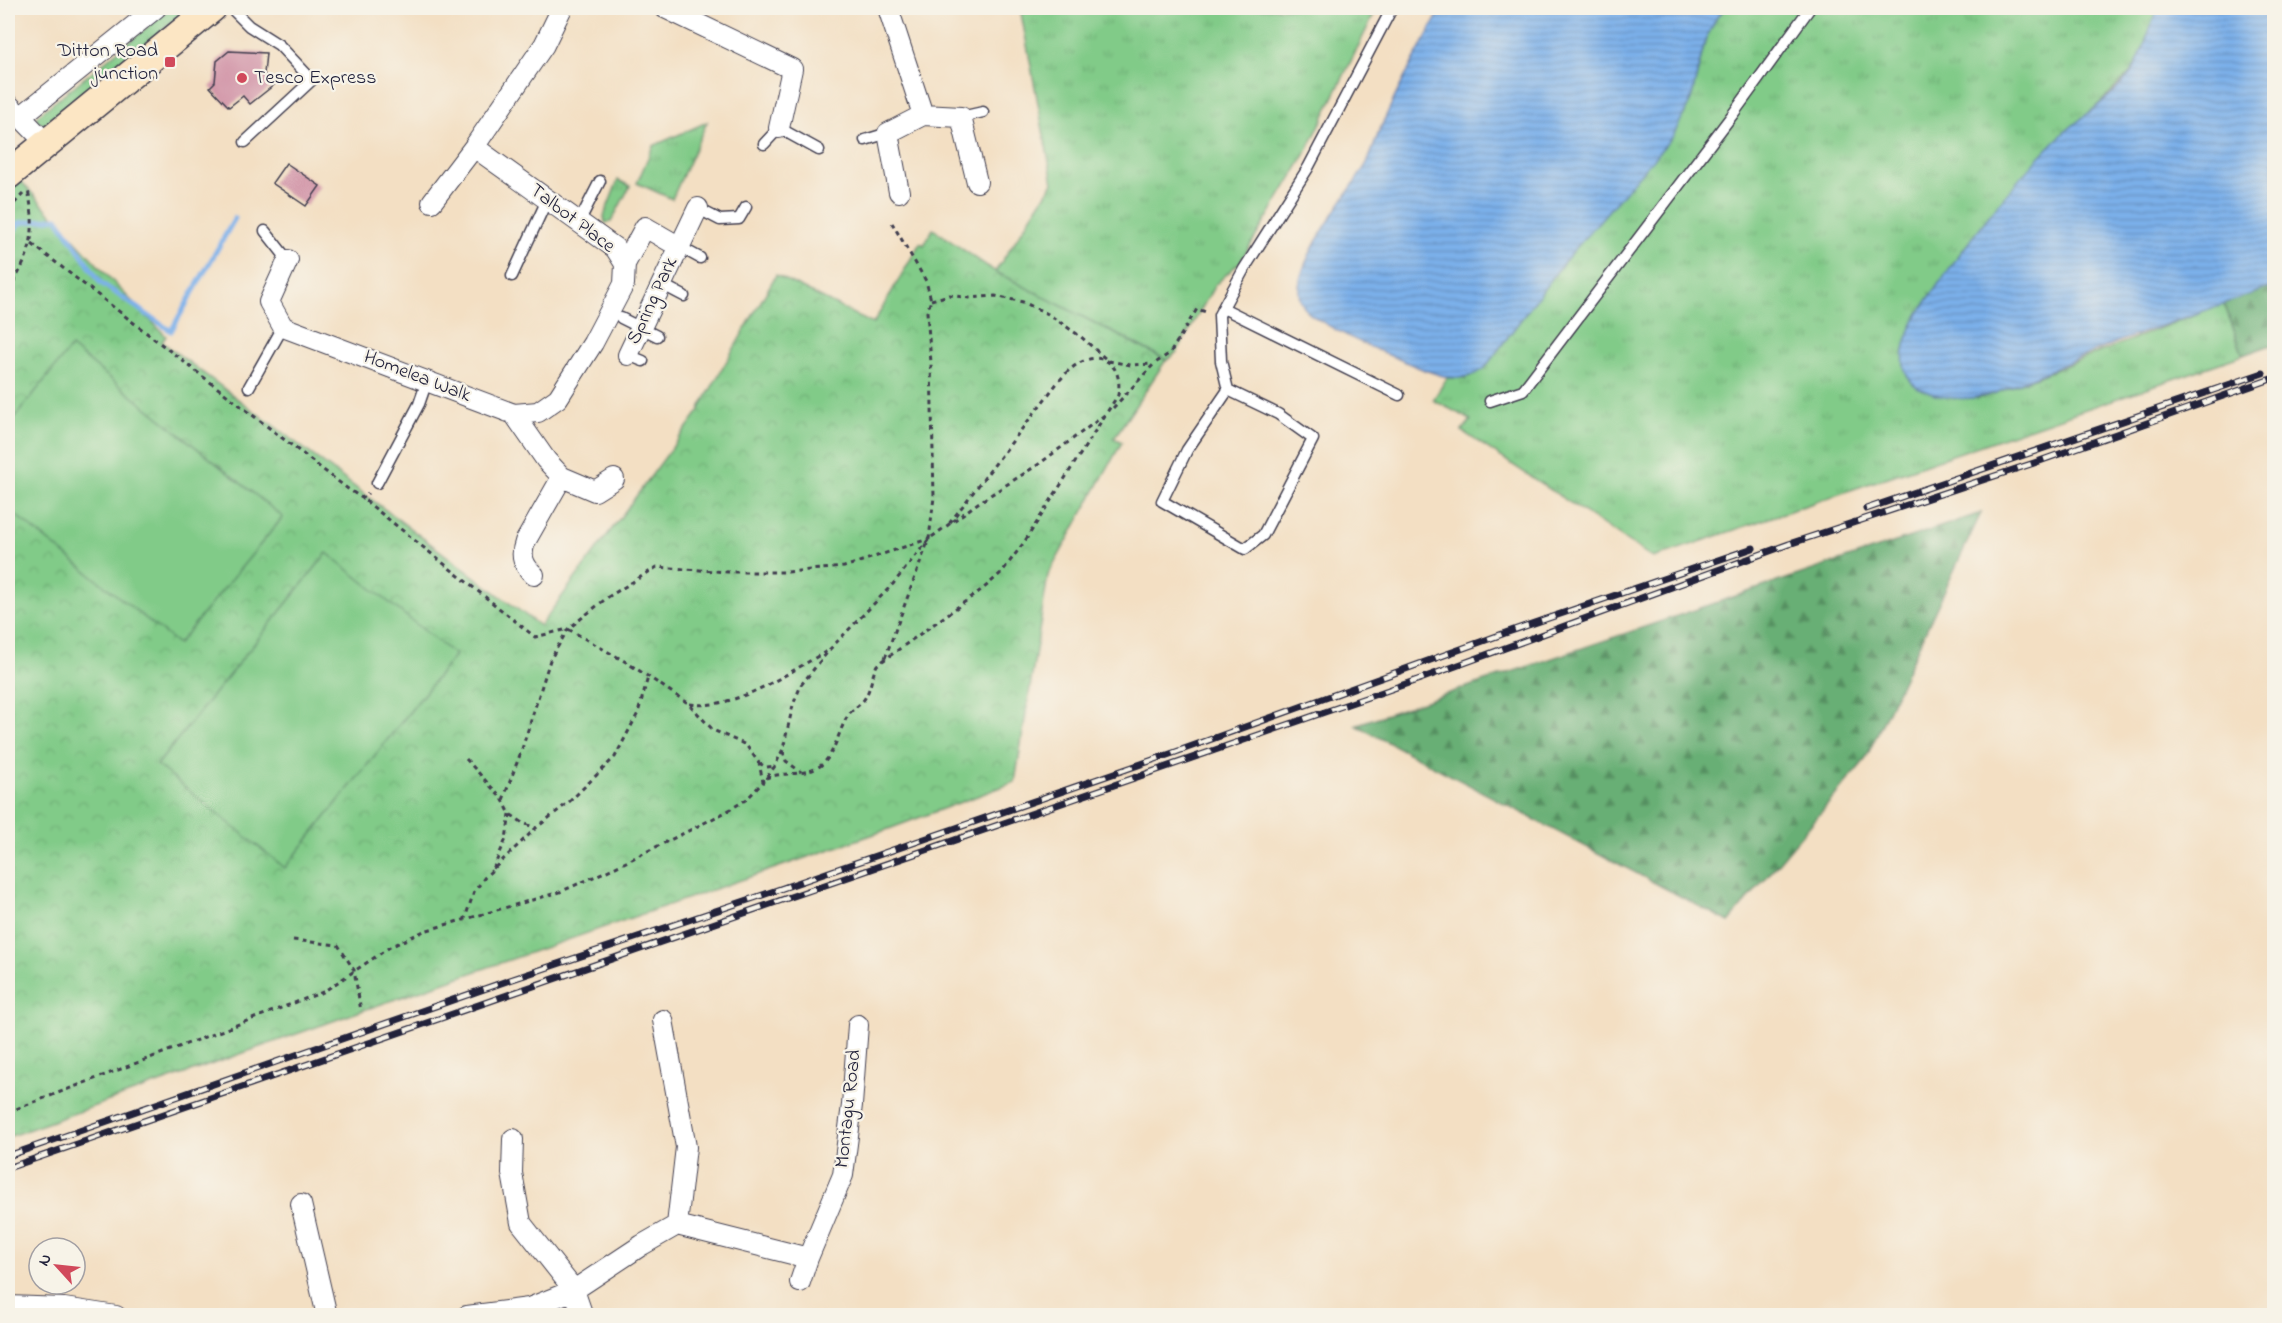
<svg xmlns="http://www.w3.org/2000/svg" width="2282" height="1323" font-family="'Indie Flower',sans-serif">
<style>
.grass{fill:url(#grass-tufts);stroke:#527662;stroke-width:1.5}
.forest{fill:url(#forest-firs);stroke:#456858;stroke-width:1.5}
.park{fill:url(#park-crowns);stroke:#527662;stroke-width:1.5}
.pitch{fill:#81cb88;stroke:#527662;stroke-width:1.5}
.water{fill:url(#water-rules);stroke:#4f6992;stroke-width:1.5}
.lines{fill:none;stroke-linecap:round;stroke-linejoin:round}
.stream{stroke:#7cb0ea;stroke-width:5}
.building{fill:#d295a8}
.service-casing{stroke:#413e4f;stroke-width:13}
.minor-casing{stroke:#413e4f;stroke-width:22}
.secondary-casing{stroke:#413e4f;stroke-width:31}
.path{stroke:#413e4f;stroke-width:3;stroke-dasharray:4.5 4.5;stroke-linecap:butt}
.service{stroke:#fff;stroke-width:10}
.minor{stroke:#fff;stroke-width:20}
.secondary{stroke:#fce6c4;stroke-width:28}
.rail-casing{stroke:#22223b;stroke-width:7}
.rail{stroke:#f7f3e8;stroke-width:4.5;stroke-dasharray:14;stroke-linecap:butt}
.poi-dot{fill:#d1495b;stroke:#f7f3e8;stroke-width:2}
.labels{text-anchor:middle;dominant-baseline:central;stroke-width:4.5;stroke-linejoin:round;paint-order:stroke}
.poi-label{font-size:20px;fill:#22223b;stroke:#f7f3e8;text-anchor:end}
.street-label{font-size:20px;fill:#22223b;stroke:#f7f3e8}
</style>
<defs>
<pattern id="grass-tufts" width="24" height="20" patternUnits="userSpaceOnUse" patternTransform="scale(1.5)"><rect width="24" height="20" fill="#81cb88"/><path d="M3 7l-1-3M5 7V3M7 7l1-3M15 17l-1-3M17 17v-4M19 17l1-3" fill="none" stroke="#6fae76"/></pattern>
<pattern id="forest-firs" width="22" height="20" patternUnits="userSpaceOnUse" patternTransform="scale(1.5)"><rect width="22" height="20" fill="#68af74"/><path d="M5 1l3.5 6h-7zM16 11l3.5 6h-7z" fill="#558e60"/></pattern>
<pattern id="park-crowns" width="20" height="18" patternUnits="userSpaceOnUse" patternTransform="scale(1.5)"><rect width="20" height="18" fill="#81cb88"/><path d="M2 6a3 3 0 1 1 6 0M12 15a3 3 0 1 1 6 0" fill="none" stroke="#6fae76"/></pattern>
<pattern id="water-rules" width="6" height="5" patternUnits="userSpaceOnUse" patternTransform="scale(1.5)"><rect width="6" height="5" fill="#7cb0ea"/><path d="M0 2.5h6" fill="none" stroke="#658fbf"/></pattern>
</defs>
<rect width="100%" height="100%" fill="#f7f3e8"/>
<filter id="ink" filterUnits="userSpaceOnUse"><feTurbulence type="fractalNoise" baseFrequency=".0167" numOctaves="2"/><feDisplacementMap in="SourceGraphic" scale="12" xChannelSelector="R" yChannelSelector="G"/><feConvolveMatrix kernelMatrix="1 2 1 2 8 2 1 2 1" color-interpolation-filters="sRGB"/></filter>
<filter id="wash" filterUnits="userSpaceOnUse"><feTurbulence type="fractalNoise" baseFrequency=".008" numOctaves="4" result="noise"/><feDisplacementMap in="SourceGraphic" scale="24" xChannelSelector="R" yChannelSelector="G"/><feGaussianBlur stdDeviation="1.35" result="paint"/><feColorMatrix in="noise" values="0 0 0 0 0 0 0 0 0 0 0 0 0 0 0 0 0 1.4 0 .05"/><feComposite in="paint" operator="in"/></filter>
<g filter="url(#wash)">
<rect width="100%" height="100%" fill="#f3dfc3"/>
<!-- grass -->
<path class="grass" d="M 171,8 L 190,8 L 44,125 L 37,122 L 37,116 Z
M 1020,8 L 1377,8 L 1305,155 L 1241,261 L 1215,285 L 1177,352 L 1167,360 L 995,272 L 1053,183 Z
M 1726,8 L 2158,8 L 2142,54 L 2132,71 L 2004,198 L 1962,251 L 1923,307 L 1977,399 L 1996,393 L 2224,303 L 2243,355 L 1653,558 L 1462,431 L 1471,420 L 1433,400 L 1447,378 L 1466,378 L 1484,369 L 1564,262 L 1615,201 L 1691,100 L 1705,41 L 1717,16 Z
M 707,122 L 672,199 L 637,183 L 653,146 Z
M 618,180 L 630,186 L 611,222 L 605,223 L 604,216 Z"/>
<!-- forest -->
<path class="forest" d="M 2274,286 L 2274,344 L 2243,355 L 2224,303 Z
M 1981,513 L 1865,760 L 1729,922 L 1355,725 Z"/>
<!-- park -->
<path class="park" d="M 20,180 L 118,287 L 166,336 L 162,342 L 540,626 L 700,410 L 701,406 L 776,275 L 873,324 L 920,243 L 924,245 L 933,229 L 996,272 L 1166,360 L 1114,438 L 1122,442 L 1048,575 L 1015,782 L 886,830 L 361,1011 L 8,1137 L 8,189 Z"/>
<!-- pitch -->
<path class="pitch" d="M 71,347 L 283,517 L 178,644 L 8,509 L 8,426 Z
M 327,553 L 455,655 L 285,868 L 157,765 Z"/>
<!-- water -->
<path class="water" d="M 1442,8 L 1726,8 L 1717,17 L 1705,41 L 1691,100 L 1673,136 L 1564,262 L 1484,369 C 1455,390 1421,367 1391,356 C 1367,346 1332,329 1310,314 C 1306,311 1302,304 1300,299 C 1290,265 1350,193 1367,163 C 1373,151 1376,137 1382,125 C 1399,85 1421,46 1442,8 Z
M 2158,8 L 2274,8 L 2274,286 L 2122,340 L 1996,393 C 1973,400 1948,401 1925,391 C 1902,382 1900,359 1907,338 C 1914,317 1930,297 1942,279 C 1975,232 2017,178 2058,138 C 2082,116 2113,98 2132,71 C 2145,52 2148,28 2158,8 Z"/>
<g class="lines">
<!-- stream -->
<path class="stream" d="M 8,240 L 19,223 L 57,218 L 101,283 L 171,331 L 235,218"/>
</g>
<g id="blocks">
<!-- building -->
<path class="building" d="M 229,51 L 266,53 L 264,74 L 274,85 L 250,104 L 243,96 L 229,107 L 210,87 L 215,82 L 217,61 Z
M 286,163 L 320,186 L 306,206 L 272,183 Z"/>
</g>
</g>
<g filter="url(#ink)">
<use href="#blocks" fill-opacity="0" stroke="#413e4f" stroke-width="1.5"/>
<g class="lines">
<!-- service casing -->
<g class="service-casing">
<path id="service" d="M 231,8 L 249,26 L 279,45 L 312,80 L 245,142
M 961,117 L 983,112
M 865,140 L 888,133
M 764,144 L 779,128 L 819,150
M 695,207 L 720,220 L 739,219 L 746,207
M 579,222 L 600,181
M 265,231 L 288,260
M 678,246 L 700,258
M 512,276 L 547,200
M 661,284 L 684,296
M 1223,308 L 1399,395
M 621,318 L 657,336
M 628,355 L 643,361
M 249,387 L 283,327
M 1228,390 L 1278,414 L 1313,439 L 1263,535 L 1245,549 L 1162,501 L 1187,450 L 1228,390 L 1221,361 L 1219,315 L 1244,269 L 1308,168 L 1392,8
M 1490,401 L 1523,390 L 1733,114 L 1810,8
M 377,483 L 419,404 L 427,381"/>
</g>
<!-- minor casing -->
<g class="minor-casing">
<path id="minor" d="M 665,8 L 792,69 L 779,128
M 888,8 L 923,115
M 8,104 L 46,143
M 19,118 L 156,8
M 899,192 L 888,133 L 923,115 L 961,117 L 977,182
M 432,202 L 474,147 L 544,45 L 562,8
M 288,260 L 269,302 L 283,327 L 514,414 L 538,412 L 558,398 L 593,343 L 624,284 L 625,264 L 615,248 L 474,147
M 625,264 L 645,227 L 678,246
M 628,355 L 698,208
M 514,414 L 546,460 L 562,477
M 534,575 C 523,565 520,556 525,542 L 562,477 L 595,491 L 614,479
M 663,1020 L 686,1147 L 677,1225
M 513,1139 L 512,1173 L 521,1223 L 574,1290 L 583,1316
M 301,1204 L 327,1316
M 800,1282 L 808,1258 L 843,1175 L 852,1105 L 858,1025
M 8,1306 L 64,1308 L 116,1316
M 467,1316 L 529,1308 L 574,1290 L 642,1245 L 677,1225 L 808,1258"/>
</g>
<!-- secondary casing -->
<g class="secondary-casing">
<path id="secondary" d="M 8,175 L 212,8"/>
</g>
<!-- path -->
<path class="path" d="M 8,210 L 23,194
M 32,244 L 348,489 L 362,498 L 368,493
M 8,290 C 32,255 37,232 28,190
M 931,300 L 950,295 L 969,298 L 995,296 L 1023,302 L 1048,314 L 1080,336 L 1108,361 L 1131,365 L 1152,364
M 1113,408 L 1154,364 L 1170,353 L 1197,309 L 1206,312
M 885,658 L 929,539 L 934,497 L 931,363 L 927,312 L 931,300 L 926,281 L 892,223
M 690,704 C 736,711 790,671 829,650
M 783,751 L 786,761 L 801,772
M 466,759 L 503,800 L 510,814 L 523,823 L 536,828
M 759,763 L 766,767 L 775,766
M 767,777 L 775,766 L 783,749 L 793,705 L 801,685 L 830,649 L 893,584 L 929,539 L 978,503 L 1039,464 L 1106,414
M 766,778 C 783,771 804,777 820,766 C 835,755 838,732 847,717 C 852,708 862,705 866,696 C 871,687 872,675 877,665 L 984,588 L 1002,572 L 1025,541 L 1118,395 C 1124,362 1098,347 1072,368 C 1067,371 1063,377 1058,382 L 948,525
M 503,800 L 521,752 L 550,660 L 568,629 L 608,597 L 657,567 L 728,572 L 787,572 L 844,567 L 928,539
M 493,869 L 506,839 L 510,814
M 464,921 L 474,892 L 485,877 L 536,828 L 569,802 L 615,757 L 638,713 L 648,677
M 293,940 L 338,945 L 354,970 L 361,1011
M 8,1112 L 323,992 L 390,947 L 424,931 L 560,892 L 620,865 L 726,812 L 747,799 L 763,782 L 759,763 L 746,745 L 713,730 L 688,703 L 626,662 L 568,629 L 535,637 L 362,498"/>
<!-- service -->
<use href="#service" class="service"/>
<!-- minor -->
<use href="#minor" class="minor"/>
<!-- secondary -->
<use href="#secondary" class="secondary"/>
<!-- rail casing -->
<g class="rail-casing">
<path id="rail" d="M 1866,509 L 2263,373
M 8,1156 L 504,982 L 754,898 L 1173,753 L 1508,632 L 1753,548
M 8,1168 L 1423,678 L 1789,544 L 2034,463 L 2274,378"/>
</g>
<!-- rail -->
<use href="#rail" class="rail"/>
</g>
</g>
<!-- markers -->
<g class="poi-dot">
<rect x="164" y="56" width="12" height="12" rx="3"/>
<circle cx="242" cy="78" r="6"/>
</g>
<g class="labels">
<!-- poi labels -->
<g class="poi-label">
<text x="158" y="51">Ditton Road<tspan x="158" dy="23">junction</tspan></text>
<text x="254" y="78" text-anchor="start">Tesco Express</text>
</g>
<!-- street labels -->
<g class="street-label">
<text transform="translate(572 219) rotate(37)">Talbot Place</text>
<text transform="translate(653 301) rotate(-65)">Spring Park</text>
<text transform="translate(417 377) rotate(21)">Homelea Walk</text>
<text transform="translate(849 1109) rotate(-84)">Montagu Road</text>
</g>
</g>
<!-- margin -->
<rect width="2282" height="1323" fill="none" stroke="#f7f3e8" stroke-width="30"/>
<!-- north arrow -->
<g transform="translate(57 1266) rotate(297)"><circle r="28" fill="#f7f3e8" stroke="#a29fa3" stroke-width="1.5"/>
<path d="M0-4.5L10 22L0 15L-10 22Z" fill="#d1495b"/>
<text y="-9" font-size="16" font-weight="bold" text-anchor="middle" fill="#22223b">N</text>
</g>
</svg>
